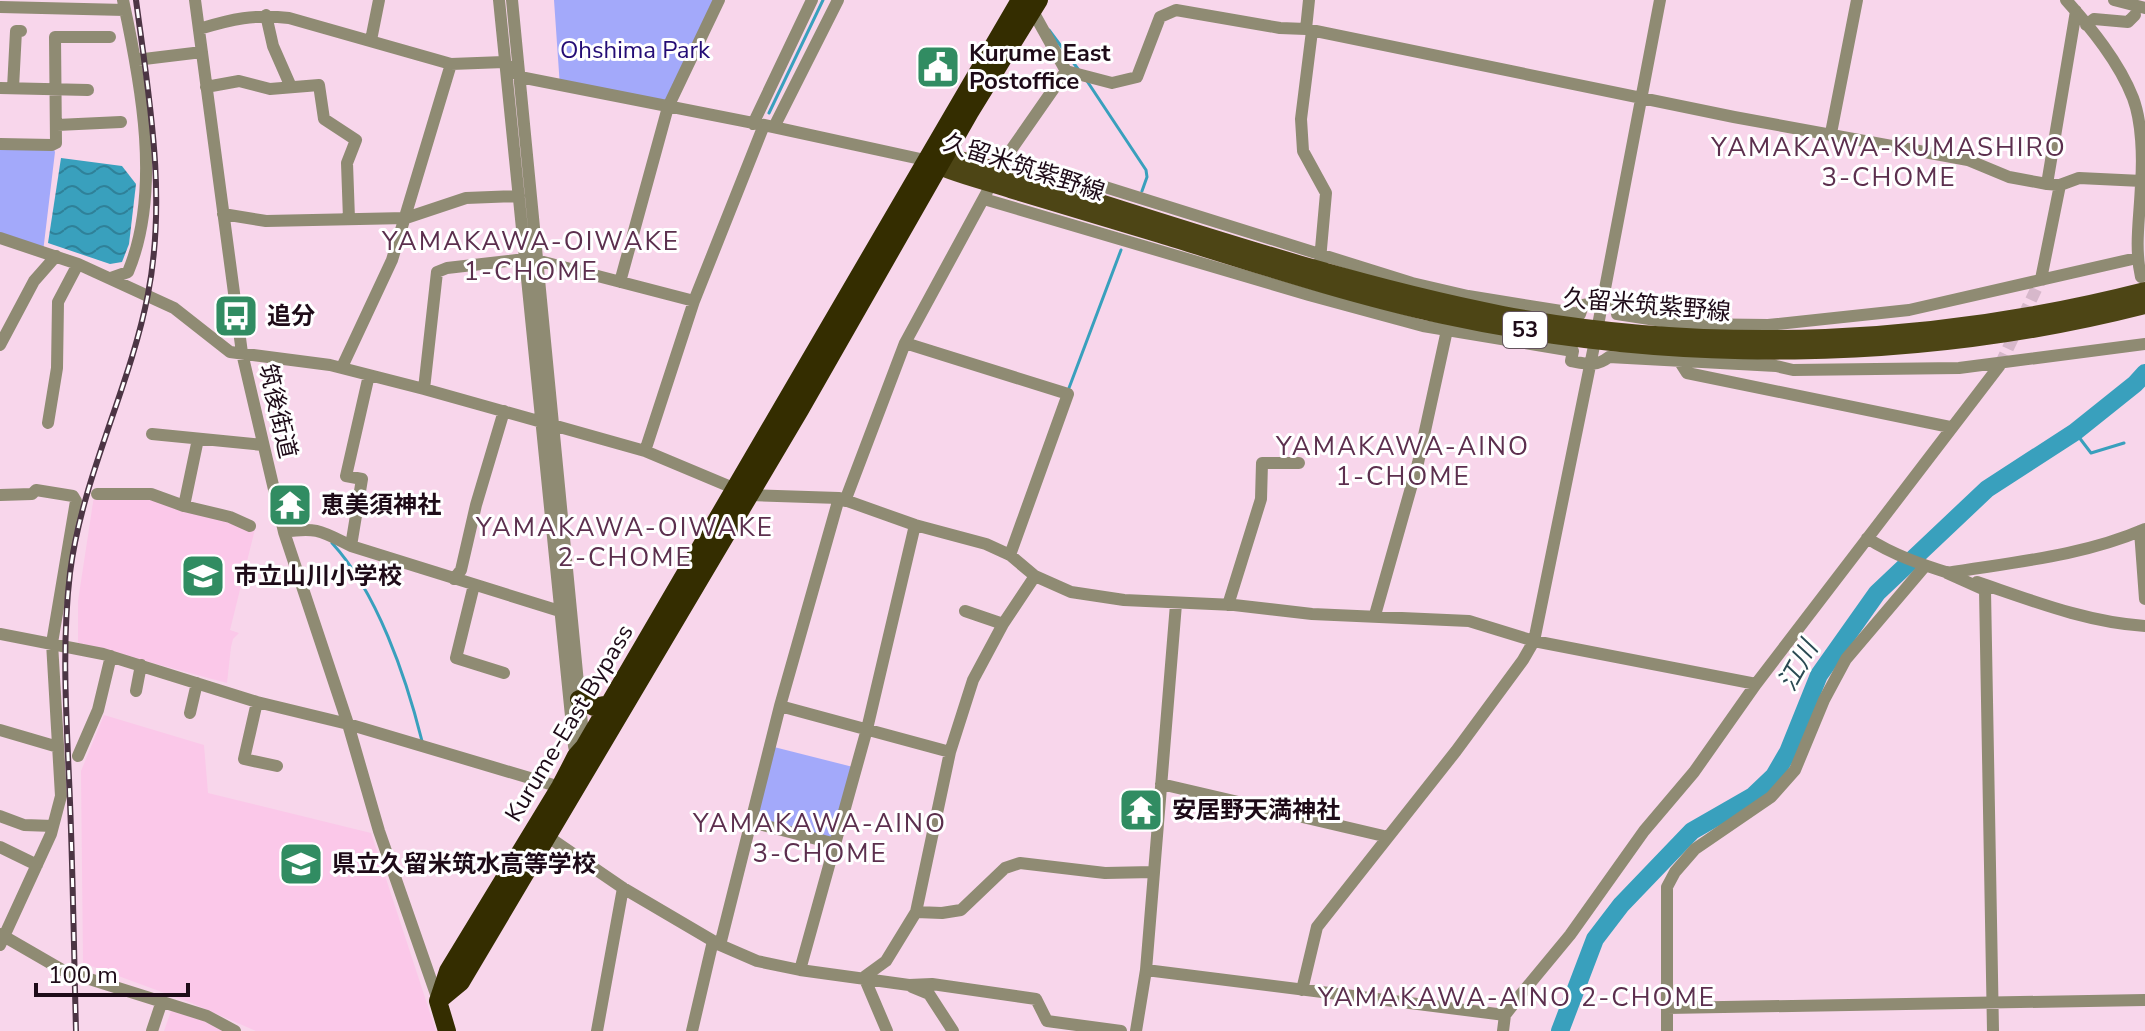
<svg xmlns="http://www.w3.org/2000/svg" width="2145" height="1031" font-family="'Nunito Sans','Noto Sans JP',sans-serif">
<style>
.built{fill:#fbc8e9}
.park{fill:#a3a9fa}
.water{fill:url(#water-waves)}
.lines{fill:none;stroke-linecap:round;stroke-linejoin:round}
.stream{stroke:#39a0bd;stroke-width:3}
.river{stroke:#39a0bd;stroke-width:18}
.minor-tunnel{stroke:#d7b8cb;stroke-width:12;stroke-dasharray:12 6;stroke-linecap:butt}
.minor{stroke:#8f8b73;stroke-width:12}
.major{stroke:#4d4515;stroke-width:16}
.highway{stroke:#342d00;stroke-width:18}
.rail-casing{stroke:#4c3544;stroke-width:6}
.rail{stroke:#fff;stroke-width:3;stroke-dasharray:9;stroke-linecap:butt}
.labels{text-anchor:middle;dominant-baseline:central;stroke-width:6;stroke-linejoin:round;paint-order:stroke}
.shield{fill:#fff;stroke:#62545d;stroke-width:2}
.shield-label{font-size:22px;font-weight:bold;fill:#1e0b18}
.park-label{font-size:24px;fill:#240c75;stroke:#fff}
.poi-label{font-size:24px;font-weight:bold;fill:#1e0b18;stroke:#fff;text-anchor:start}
.street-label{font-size:24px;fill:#1e0b18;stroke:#fff}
.neighbourhood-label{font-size:26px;letter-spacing:2px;fill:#5c2f4e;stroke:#fff}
.water-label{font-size:26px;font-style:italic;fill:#2b4a53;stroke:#fff}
</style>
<defs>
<pattern id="water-waves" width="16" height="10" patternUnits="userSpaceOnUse" patternTransform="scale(2)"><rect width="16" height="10" fill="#39a0bd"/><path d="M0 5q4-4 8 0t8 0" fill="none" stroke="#2f8199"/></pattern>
</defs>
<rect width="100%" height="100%" fill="#f8d6eb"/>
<!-- built -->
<path class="built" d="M 151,494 L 230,517 L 255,529 L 230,630 L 239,633 L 233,639 L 231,647 L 227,683 L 78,643 L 78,601 L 94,496 Z
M 104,715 L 204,745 L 208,793 L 371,833 L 436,1031 L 256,1031 L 189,1002 L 83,963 L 81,771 Z
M 171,1011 L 201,1020 L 224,1031 L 164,1031 Z"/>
<!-- park -->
<path class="park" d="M 554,0 L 714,0 L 668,107 L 560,87 Z
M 0,144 L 52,145 L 55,152 L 43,252 L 0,238 Z
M 770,746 L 857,768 L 836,844 L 751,822 Z"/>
<!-- water -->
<path class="water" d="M 61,158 L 122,166 L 136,184 L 129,244 L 122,262 L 110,264 L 48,243 Z"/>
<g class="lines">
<!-- stream -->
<path class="stream" d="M 1049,30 L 1078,69
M 1087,81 L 1146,170 L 1147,177 L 1142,191
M 769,113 L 823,0
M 1069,388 L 1121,250
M 2075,432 L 2091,453 L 2124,443
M 332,543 C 377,592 406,677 422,741"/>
<!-- river -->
<path class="river" d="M 1560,1031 L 1595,939 L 1621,905 L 1692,831 L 1753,796 L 1774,776 L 1788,752 L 1819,675 L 1877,593 L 1987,489 L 2075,432 L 2135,384 L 2145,373"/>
<!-- minor-tunnel -->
<path class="minor-tunnel" d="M 2000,365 L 2041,279"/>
<!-- minor -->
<path class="minor" d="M 195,0 L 242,353 L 284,532 L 348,724 L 379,831 L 438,1000
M 499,0 L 574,746 L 577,758
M 512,0 L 584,745
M 2066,0 C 2091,28 2119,62 2133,98 C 2142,122 2143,158 2141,184 C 2140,216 2134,246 2141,277
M 2114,0 L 2145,8
M 0,7 L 125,10
M 1031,8 L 1066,71
M 266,15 L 273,46 L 291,87
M 2086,25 L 2094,19 L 2128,22 L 2135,15
M 199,29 C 232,19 254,14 289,18 L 451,64 L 504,62 L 520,77 L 764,125 L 925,160
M 1306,29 L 1309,0
M 1312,31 L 1301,119 L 1303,151 L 1326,193 L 1320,260
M 371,40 L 379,0
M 136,60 L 202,52
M 1066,71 L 1112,83 L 1137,77 L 1160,17 L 1176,10 L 1280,28 L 1306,29 L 1734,117 L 1968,160 L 2009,177 L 2047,184 L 2060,185 L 2079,178 L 2142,181
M 206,87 L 239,81 L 270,89 L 319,85 L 324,119 L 356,140 L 347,163 L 349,219
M 0,88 L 88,90
M 13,88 L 16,31 L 21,31
M 753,124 L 812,0
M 57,125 L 121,122
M 774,127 L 838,0
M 1831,133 L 1857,0
M 0,144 L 52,145 L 56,143 L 55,37 L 110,37
M 1006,156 L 1412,283 L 1468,296 L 1580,314 L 1583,305 L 1602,302 L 1616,305 L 1617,314 L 1682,324 L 1768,325 L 1909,310 L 2137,258
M 1004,160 L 1066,71
M 2047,184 L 2076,11
M 984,199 L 1309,295 L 1423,326 L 1573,351 L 1571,361 C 1587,364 1596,367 1609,357 L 1776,366 L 1793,370 L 1959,368 L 2145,344
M 223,214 L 266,221 L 406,218 L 466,198 L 519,196
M 0,238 L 78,264 L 174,308 L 230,352 L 330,365 L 424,389 L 645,451 L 750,495 L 839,498 L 915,525 L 986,544 L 1010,555 L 1035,576 L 1071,592 L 1124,600 L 1234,605 L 1312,614 L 1469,621 L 1534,641 L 1756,684
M 111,278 L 128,272 C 162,191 141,83 123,0
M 2041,279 L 2060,185
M 620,282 L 668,107 L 719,0
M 905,343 L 1068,394 L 1010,555
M 0,345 L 34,281 L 56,256
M 1680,362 L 1687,373 L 1950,427
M 342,367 L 392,260 L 451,64
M 424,389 L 437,272 L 447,268 L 525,259 L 536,260 L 694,301
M 48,423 L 57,368 L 58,302 L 78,264
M 152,434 L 263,445
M 645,451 L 694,301 L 764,125
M 97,494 L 151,494 L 184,506 L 198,439
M 0,495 L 32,494 L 36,490 L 73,496 L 76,501 L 52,643 L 61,796 L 51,834 L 0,945
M 845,501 L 905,343 L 987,192
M 184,506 L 230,517 L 250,526
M 2140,531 L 2145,599
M 284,532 C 317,527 321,531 351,546 L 566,613
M 1867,538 C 1893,555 1923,565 1952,574
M 351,546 L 362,479 L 346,476 L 369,375
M 1947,573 L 1985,590 L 1993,1031
M 1947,573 C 2014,562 2083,556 2145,529
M 454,579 L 461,570 L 476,505 L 504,411
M 1977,582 C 2033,601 2086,622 2145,626
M 474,585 L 456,658 L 504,673
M 1228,605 L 1261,499 L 1262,463 L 1299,463
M 965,611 L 1003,624
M 1375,615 L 1418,463 L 1447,330
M 0,634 L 103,654 L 257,702 L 348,724 L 560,787
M 136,691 L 141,665
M 257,702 L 244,759 L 277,766
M 780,706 L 950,752
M 190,713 L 197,683
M 0,730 L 58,747
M 78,756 L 98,710 L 111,656
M 1161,784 L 1388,837
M 0,816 L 24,825 L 53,826
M 751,822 L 836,844
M 544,834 L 623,888 L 720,945 L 757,961 L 800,970 L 909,985 L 932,984 L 1036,999 L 1047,1021 L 1121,1031
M 0,847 L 37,865
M 916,912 L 942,913 L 961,910 L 1005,868 L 1020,863 L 1105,873 L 1153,872
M 0,934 L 64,971 L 207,1016 L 235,1031
M 720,945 L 780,706 L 839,498
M 800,970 L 867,729 L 915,525
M 1146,970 L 1505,1015
M 864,977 L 886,961 L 916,912 L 950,752 L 973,680 L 1003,624 L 1035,576
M 864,977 L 887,1031
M 912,987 L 929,994 L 953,1031
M 1302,990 L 1317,927 L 1456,751 L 1523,660 L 1534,641 L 1595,341 L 1660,0
M 1667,1008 L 2145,1000
M 152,1031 L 162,1001
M 597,1031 L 623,888
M 692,1031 L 713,941
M 1136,1031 L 1146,970 L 1176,604
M 1503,1031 L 1505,1015 L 1522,993 L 1570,935 L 1644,831 L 1694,772 L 1756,684 L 2000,365
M 1667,1031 L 1667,887 L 1675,872 L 1695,849 L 1771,797 L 1795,770 L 1824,700 L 1846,659 L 1925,566"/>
<!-- major -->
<path class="major" d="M 934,158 L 946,155 C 1131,208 1314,277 1503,314 C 1715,354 1937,343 2145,290
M 928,162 C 953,175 983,181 1010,190 C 1060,205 1110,220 1160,235 C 1254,264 1348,295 1443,316 C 1672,366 1918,364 2145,306"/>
<!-- highway -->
<path class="highway" d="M 579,699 L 594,707 L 609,704
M 438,1001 L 461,982 L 800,410 L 970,112 L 1039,0
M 438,1001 L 448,971 L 560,787 L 576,756 L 584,747 L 1020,0
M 438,1001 L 447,1031"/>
<!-- rail casing -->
<g class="rail-casing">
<path id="rail" d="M 76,1031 C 74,955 73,878 70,802 C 67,725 61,649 70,573 C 82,477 130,388 148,294 C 167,196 149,98 136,0"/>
</g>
<!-- rail -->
<use href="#rail" class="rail"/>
</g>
<!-- icons -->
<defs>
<g id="civic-square" transform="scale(2.3)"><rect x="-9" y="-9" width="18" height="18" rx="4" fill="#318c62" stroke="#fff"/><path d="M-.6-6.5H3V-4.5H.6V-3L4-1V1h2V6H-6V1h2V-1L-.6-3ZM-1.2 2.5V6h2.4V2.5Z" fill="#fff"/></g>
<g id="bus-square" transform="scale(2.3)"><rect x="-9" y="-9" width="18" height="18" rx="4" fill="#318c62" stroke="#fff"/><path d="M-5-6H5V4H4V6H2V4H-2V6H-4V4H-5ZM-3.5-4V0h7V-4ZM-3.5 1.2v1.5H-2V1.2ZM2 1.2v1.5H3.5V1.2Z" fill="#fff"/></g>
<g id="temple-square" transform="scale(2.3)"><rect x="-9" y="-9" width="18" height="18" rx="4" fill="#318c62" stroke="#fff"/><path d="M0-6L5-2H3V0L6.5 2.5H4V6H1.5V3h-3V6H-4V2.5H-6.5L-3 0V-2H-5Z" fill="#fff"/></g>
<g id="school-square" transform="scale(2.3)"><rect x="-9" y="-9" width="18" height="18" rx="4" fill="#318c62" stroke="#fff"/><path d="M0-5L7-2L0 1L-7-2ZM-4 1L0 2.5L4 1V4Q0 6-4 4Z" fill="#fff"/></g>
</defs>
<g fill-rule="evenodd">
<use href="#civic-square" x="938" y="67"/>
<use href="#bus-square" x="236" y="316"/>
<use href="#temple-square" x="290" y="505"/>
<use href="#school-square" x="203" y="576"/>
<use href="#temple-square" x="1141" y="810"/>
<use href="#school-square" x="301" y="864"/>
</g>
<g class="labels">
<!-- shield labels -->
<rect class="shield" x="1503" y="312" width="44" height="36" rx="6"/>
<g class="shield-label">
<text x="1525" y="330">53</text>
</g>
<!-- park labels -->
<g class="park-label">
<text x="635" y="50">Ohshima Park</text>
</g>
<!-- poi labels -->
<g class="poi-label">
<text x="969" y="53">Kurume East<tspan x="969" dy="28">Postoffice</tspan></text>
<text x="267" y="316">追分</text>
<text x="321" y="505">恵美須神社</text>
<text x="234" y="576">市立山川小学校</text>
<text x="1172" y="810">安居野天満神社</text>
<text x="332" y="864">県立久留米筑水高等学校</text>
</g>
<!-- street labels -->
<g class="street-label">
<text transform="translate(1024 167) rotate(18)">久留米筑紫野線</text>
<text transform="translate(1647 305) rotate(5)">久留米筑紫野線</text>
<text transform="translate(278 411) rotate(77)">筑後街道</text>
<text transform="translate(569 723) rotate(-59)">Kurume-East Bypass</text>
</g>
<!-- neighbourhood labels -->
<g class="neighbourhood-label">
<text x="1889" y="147">YAMAKAWA-KUMASHIRO<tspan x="1889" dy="30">3-CHOME</tspan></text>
<text x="531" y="241">YAMAKAWA-OIWAKE<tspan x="531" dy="30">1-CHOME</tspan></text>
<text x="1403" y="446">YAMAKAWA-AINO<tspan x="1403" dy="30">1-CHOME</tspan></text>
<text x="625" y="527">YAMAKAWA-OIWAKE<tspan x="625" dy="30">2-CHOME</tspan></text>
<text x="820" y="823">YAMAKAWA-AINO<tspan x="820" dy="30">3-CHOME</tspan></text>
<text x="1517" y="997">YAMAKAWA-AINO 2-CHOME</text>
</g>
<!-- water labels -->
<g class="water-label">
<text transform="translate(1798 666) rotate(-61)">江川</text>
</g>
</g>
<!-- scale -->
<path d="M36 983v12h152v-12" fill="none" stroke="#1e0b18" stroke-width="4"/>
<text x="48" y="983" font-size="24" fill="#1e0b18" stroke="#ffffff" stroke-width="6" paint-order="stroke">100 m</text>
</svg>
